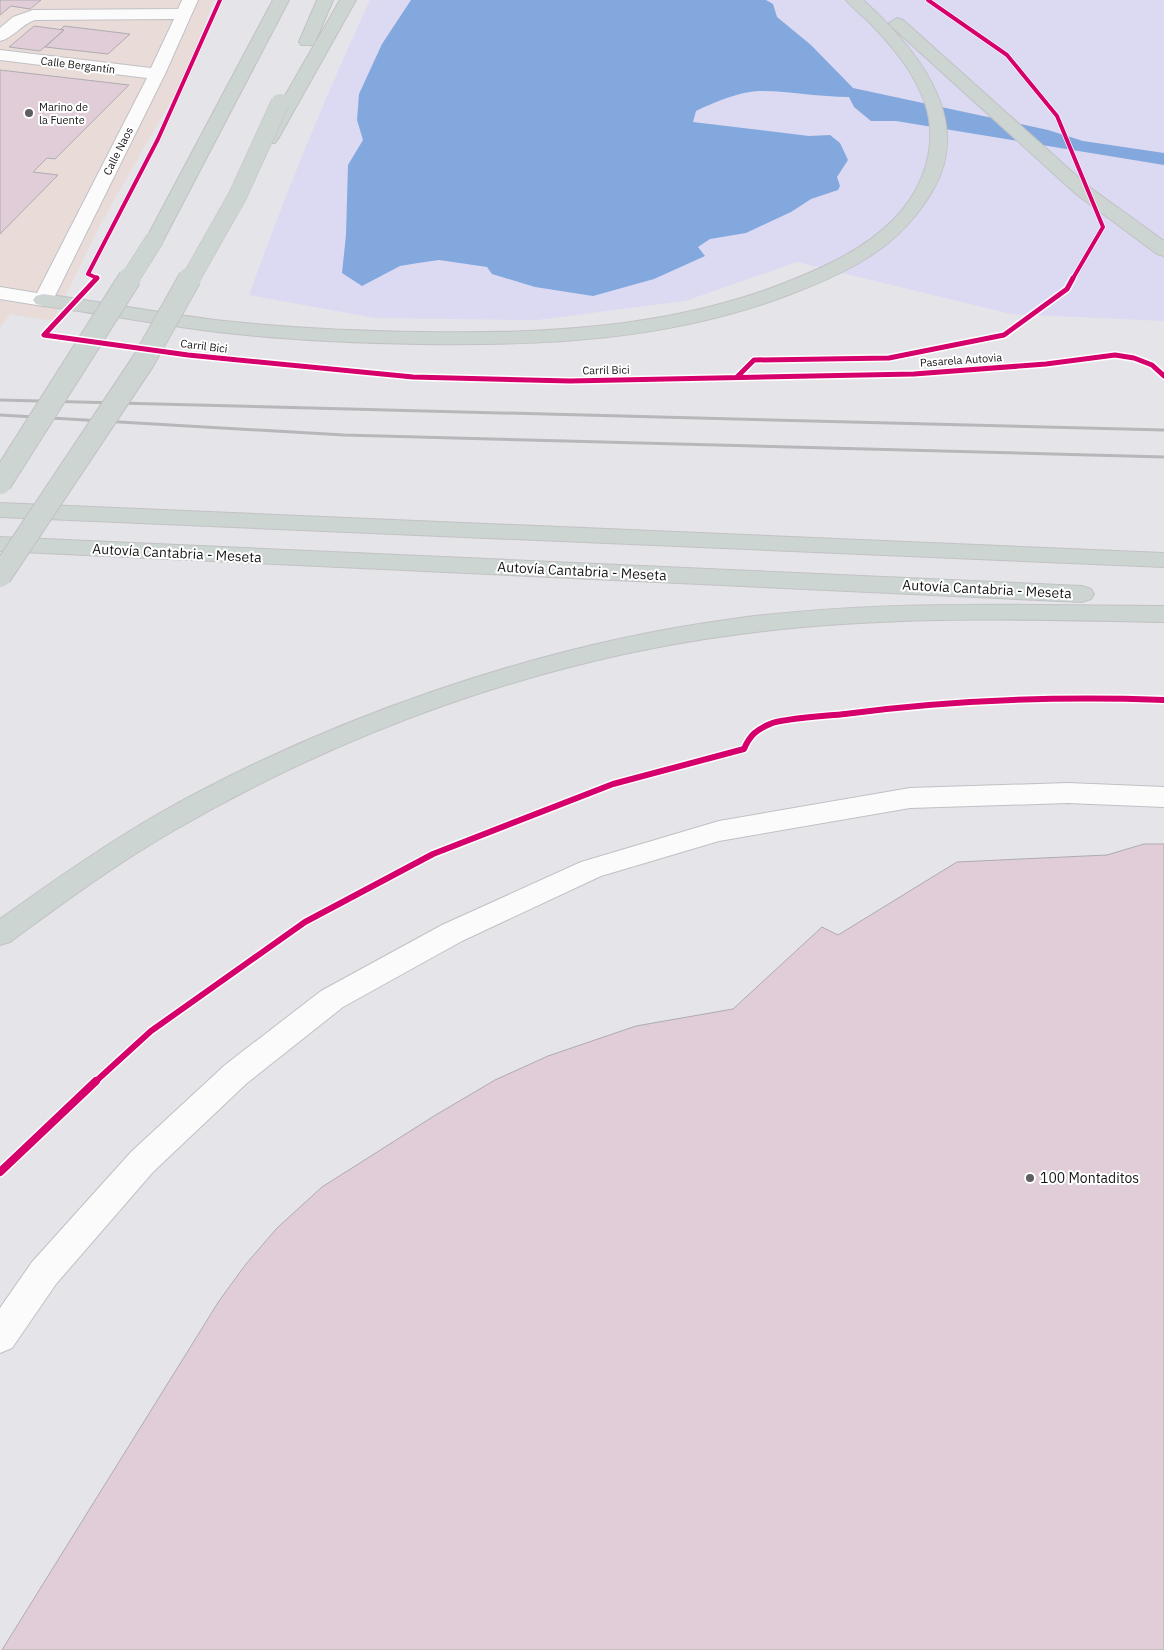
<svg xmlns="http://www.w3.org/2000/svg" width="1164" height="1650" font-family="'IBM Plex Sans',sans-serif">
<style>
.industrial{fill:#e9dcd8}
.green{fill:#dcd9f3}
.water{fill:#82a8de}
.building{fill:#e0cdd8;stroke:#aeacaf}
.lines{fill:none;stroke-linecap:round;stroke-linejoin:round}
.minor-casing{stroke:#c1c0c4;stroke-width:2}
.highway-casing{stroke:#c2c2c4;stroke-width:2}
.minor{fill:#fbfbfc;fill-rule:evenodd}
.highway{fill:#ccd5d1;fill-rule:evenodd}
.rail{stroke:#b7b7b9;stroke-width:3}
.highway-bridge-far1-casing{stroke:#c2c2c4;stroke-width:19;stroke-linecap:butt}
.highway-bridge-casing{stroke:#c2c2c4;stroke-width:24;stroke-linecap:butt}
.highway-bridge-far1{stroke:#ccd5d1;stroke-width:18}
.highway-bridge{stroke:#ccd5d1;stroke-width:22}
.cycleway-far3-casing{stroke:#fff;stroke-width:5.5}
.cycleway-far2-casing{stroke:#fff;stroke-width:8}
.cycleway-far1-casing{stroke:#fff;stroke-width:9}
.cycleway-casing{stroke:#fff;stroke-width:11}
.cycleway-far3{stroke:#d6006c;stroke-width:4}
.cycleway-far2{stroke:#d6006c;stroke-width:5}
.cycleway-far1{stroke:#d6006c;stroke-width:6}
.cycleway{stroke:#d6006c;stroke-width:8}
.poi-dot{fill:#5e5e61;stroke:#fff;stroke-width:2}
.labels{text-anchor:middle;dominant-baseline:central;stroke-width:4;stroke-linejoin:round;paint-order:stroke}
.far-street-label{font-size:11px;fill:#161618;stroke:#fff}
.far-poi-label{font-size:11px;fill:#161618;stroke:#fff;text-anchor:start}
.street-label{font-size:14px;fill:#161618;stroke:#fff}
.poi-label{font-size:14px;fill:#161618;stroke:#fff;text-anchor:start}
</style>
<rect width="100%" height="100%" fill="#e5e4e9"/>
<!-- industrial -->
<path class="industrial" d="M 0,0 L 214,0 L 184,78 L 101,223 L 53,321 L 10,314 L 0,328 Z"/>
<!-- green -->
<path class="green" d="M 370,0 L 1164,0 L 1164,321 L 1011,314 L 797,262 L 685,301 L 537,320 L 375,318 L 249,295 C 285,195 325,97 370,0 Z"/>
<!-- water -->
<path class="water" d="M 411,0 L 766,0 L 773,4 L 777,17 L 811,45 L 853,88 L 1048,130 L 1083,141 L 1164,153 L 1164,165 L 896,121 L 871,121 L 854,107 L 849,97 C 819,97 789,91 759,91 C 738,92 715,102 696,111 L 693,122 L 809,136 L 830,135 L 840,143 L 848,160 L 837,177 L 840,186 L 838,190 L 811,199 L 791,212 L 746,233 L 710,239 L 698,247 L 705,256 L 654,279 L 593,296 L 535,287 L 492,274 L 487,267 L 439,260 L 418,263 L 400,266 L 362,286 L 342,273 L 346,235 L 348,165 L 363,140 L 357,120 L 359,94 L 382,44 Z"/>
<!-- building -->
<path class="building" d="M 0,0 L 41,0 L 30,9 L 11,6 L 0,15 Z
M 34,26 L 64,30 L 40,51 L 9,47 Z
M 64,26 L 130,34 L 108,54 L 45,47 L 64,30 L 61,29 Z
M 0,70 L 129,85 L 55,159 L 47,158 L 33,172 L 58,175 L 0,234 Z
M 1144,844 L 1164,844 L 1164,1650 L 2,1650 L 219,1301 L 246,1264 L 277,1228 L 322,1187 L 434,1116 L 495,1080 L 548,1056 L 636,1026 L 733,1009 L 822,927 L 838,935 L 957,862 L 1107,855 Z"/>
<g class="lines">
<!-- minor casing -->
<g class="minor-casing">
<path id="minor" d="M 182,0 L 198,0 L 165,74 L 53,300 L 50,304 L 43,306 L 0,299 L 0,287 L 37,293 L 147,78 L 0,60 L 0,50 L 151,68 L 174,19 L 35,20 C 22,24 13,38 0,41 L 0,28 L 13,17 L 33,10 L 178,9 Z
M 1068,783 L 1164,787 L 1164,807 L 1068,803 L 910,808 L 719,841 L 601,876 L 462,941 L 343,1007 L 247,1083 L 153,1172 L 56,1284 L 12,1348 L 0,1353 L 0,1308 L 32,1262 L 131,1152 L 225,1065 L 321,991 L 442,925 L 581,862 L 719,821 L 910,788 Z"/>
</g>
<!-- highway casing -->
<g class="highway-casing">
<path id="highway" d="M 273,0 L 289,0 L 164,239 L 162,243 L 148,243 L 146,239 Z
M 317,0 L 333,0 L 315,42 L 313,45 L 301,45 L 299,42 Z
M 340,0 L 356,0 L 278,139 L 275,143 L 263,143 L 260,139 Z
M 846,0 L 863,0 C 915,47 975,118 933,190 C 900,247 851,271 791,294 C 672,340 545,346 419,344 C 355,343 291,340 227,333 C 166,326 104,314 43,306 L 36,304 L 33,300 L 36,296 L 43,294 C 103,302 163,314 224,321 C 290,328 356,331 423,332 C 545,334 667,328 782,284 C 823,268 864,250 895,218 C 924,188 939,144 925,103 C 914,72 893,47 871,24 C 863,16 853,9 846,0 Z
M 897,18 L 903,20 L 1088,186 L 1164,241 L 1164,256 L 1157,254 L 1076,194 L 891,26 L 889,23 Z
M 0,503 L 1164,553 L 1164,567 L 0,517 Z
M 0,537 L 1082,586 L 1091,589 L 1094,594 L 1091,599 L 1082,602 L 0,551 Z
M 1038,605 L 1164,606 L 1164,622 C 1021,619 876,615 733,635 C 538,661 343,732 173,831 C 116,864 63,903 10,942 L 0,945 L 0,919 C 50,883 100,848 153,817 C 324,719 538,645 733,619 C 834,605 937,604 1038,605 Z"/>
</g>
<!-- minor -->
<use href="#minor" class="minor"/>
<!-- highway -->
<use href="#highway" class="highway"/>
<!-- rail -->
<path class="rail" d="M 0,400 L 1164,430
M 0,415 L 344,435 L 1164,457"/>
<!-- highway-bridge-far1 casing -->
<g class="highway-bridge-far1-casing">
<path id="highway-bridge-far1" d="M 129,280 L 155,239
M 190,280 L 238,195 L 280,103"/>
</g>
<!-- highway-bridge casing -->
<g class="highway-bridge-casing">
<path id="highway-bridge" d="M 0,483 L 130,278
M 0,576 L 144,360 L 190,278"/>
</g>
<!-- highway-bridge-far1 -->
<use href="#highway-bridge-far1" class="highway-bridge-far1"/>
<!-- highway-bridge -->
<use href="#highway-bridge" class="highway-bridge"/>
<!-- cycleway-far3 casing -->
<g class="cycleway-far3-casing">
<path id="cycleway-far3" d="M 928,0 L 1007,55 L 1057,116 L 1103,227 L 1072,280
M 95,280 L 97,278 L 88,274 L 158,139 L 220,0"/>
</g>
<!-- cycleway-far2 casing -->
<g class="cycleway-far2-casing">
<path id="cycleway-far2" d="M 97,278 L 44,335 L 188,355 L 413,377 L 570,381 L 914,374 L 1046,364 L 1115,355 L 1134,358 L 1152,365 L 1164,376
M 737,377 L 754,360 L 889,358 L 1004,335 L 1067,289 L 1073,278"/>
</g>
<!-- cycleway-far1 casing -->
<g class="cycleway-far1-casing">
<path id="cycleway-far1" d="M 95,1082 L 151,1031 L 305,922 L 433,854 L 613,784 L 744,749 C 750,735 756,730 770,724 C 784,718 828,716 845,714 C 952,700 1057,696 1164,700"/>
</g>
<!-- cycleway casing -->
<g class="cycleway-casing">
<path id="cycleway" d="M 0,1172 L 96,1081"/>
</g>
<!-- cycleway-far3 -->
<use href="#cycleway-far3" class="cycleway-far3"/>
<!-- cycleway-far2 -->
<use href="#cycleway-far2" class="cycleway-far2"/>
<!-- cycleway-far1 -->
<use href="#cycleway-far1" class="cycleway-far1"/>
<!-- cycleway -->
<use href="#cycleway" class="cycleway"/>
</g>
<!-- markers -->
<g class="poi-dot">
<circle cx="29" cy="113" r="5"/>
<circle cx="1030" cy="1178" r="5"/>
</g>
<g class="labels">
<!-- far-street labels -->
<g class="far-street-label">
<text transform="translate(78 65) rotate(7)">Calle Bergantín</text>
<text transform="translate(118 151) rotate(-63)">Calle Naos</text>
<text transform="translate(204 346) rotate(7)">Carril Bici</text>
<text transform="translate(961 360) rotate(-4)">Pasarela Autovia</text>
<text transform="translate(606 370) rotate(-1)">Carril Bici</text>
</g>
<!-- far-poi labels -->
<g class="far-poi-label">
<text x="39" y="107">Marino de<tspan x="39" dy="13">la Fuente</tspan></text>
</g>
<!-- street labels -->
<g class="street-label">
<text transform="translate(177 553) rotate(3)">Autovía Cantabria - Meseta</text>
<text transform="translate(582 571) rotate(3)">Autovía Cantabria - Meseta</text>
<text transform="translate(987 589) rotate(3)">Autovía Cantabria - Meseta</text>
</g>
<!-- poi labels -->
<g class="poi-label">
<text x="1040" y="1178">100 Montaditos</text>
</g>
</g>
</svg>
